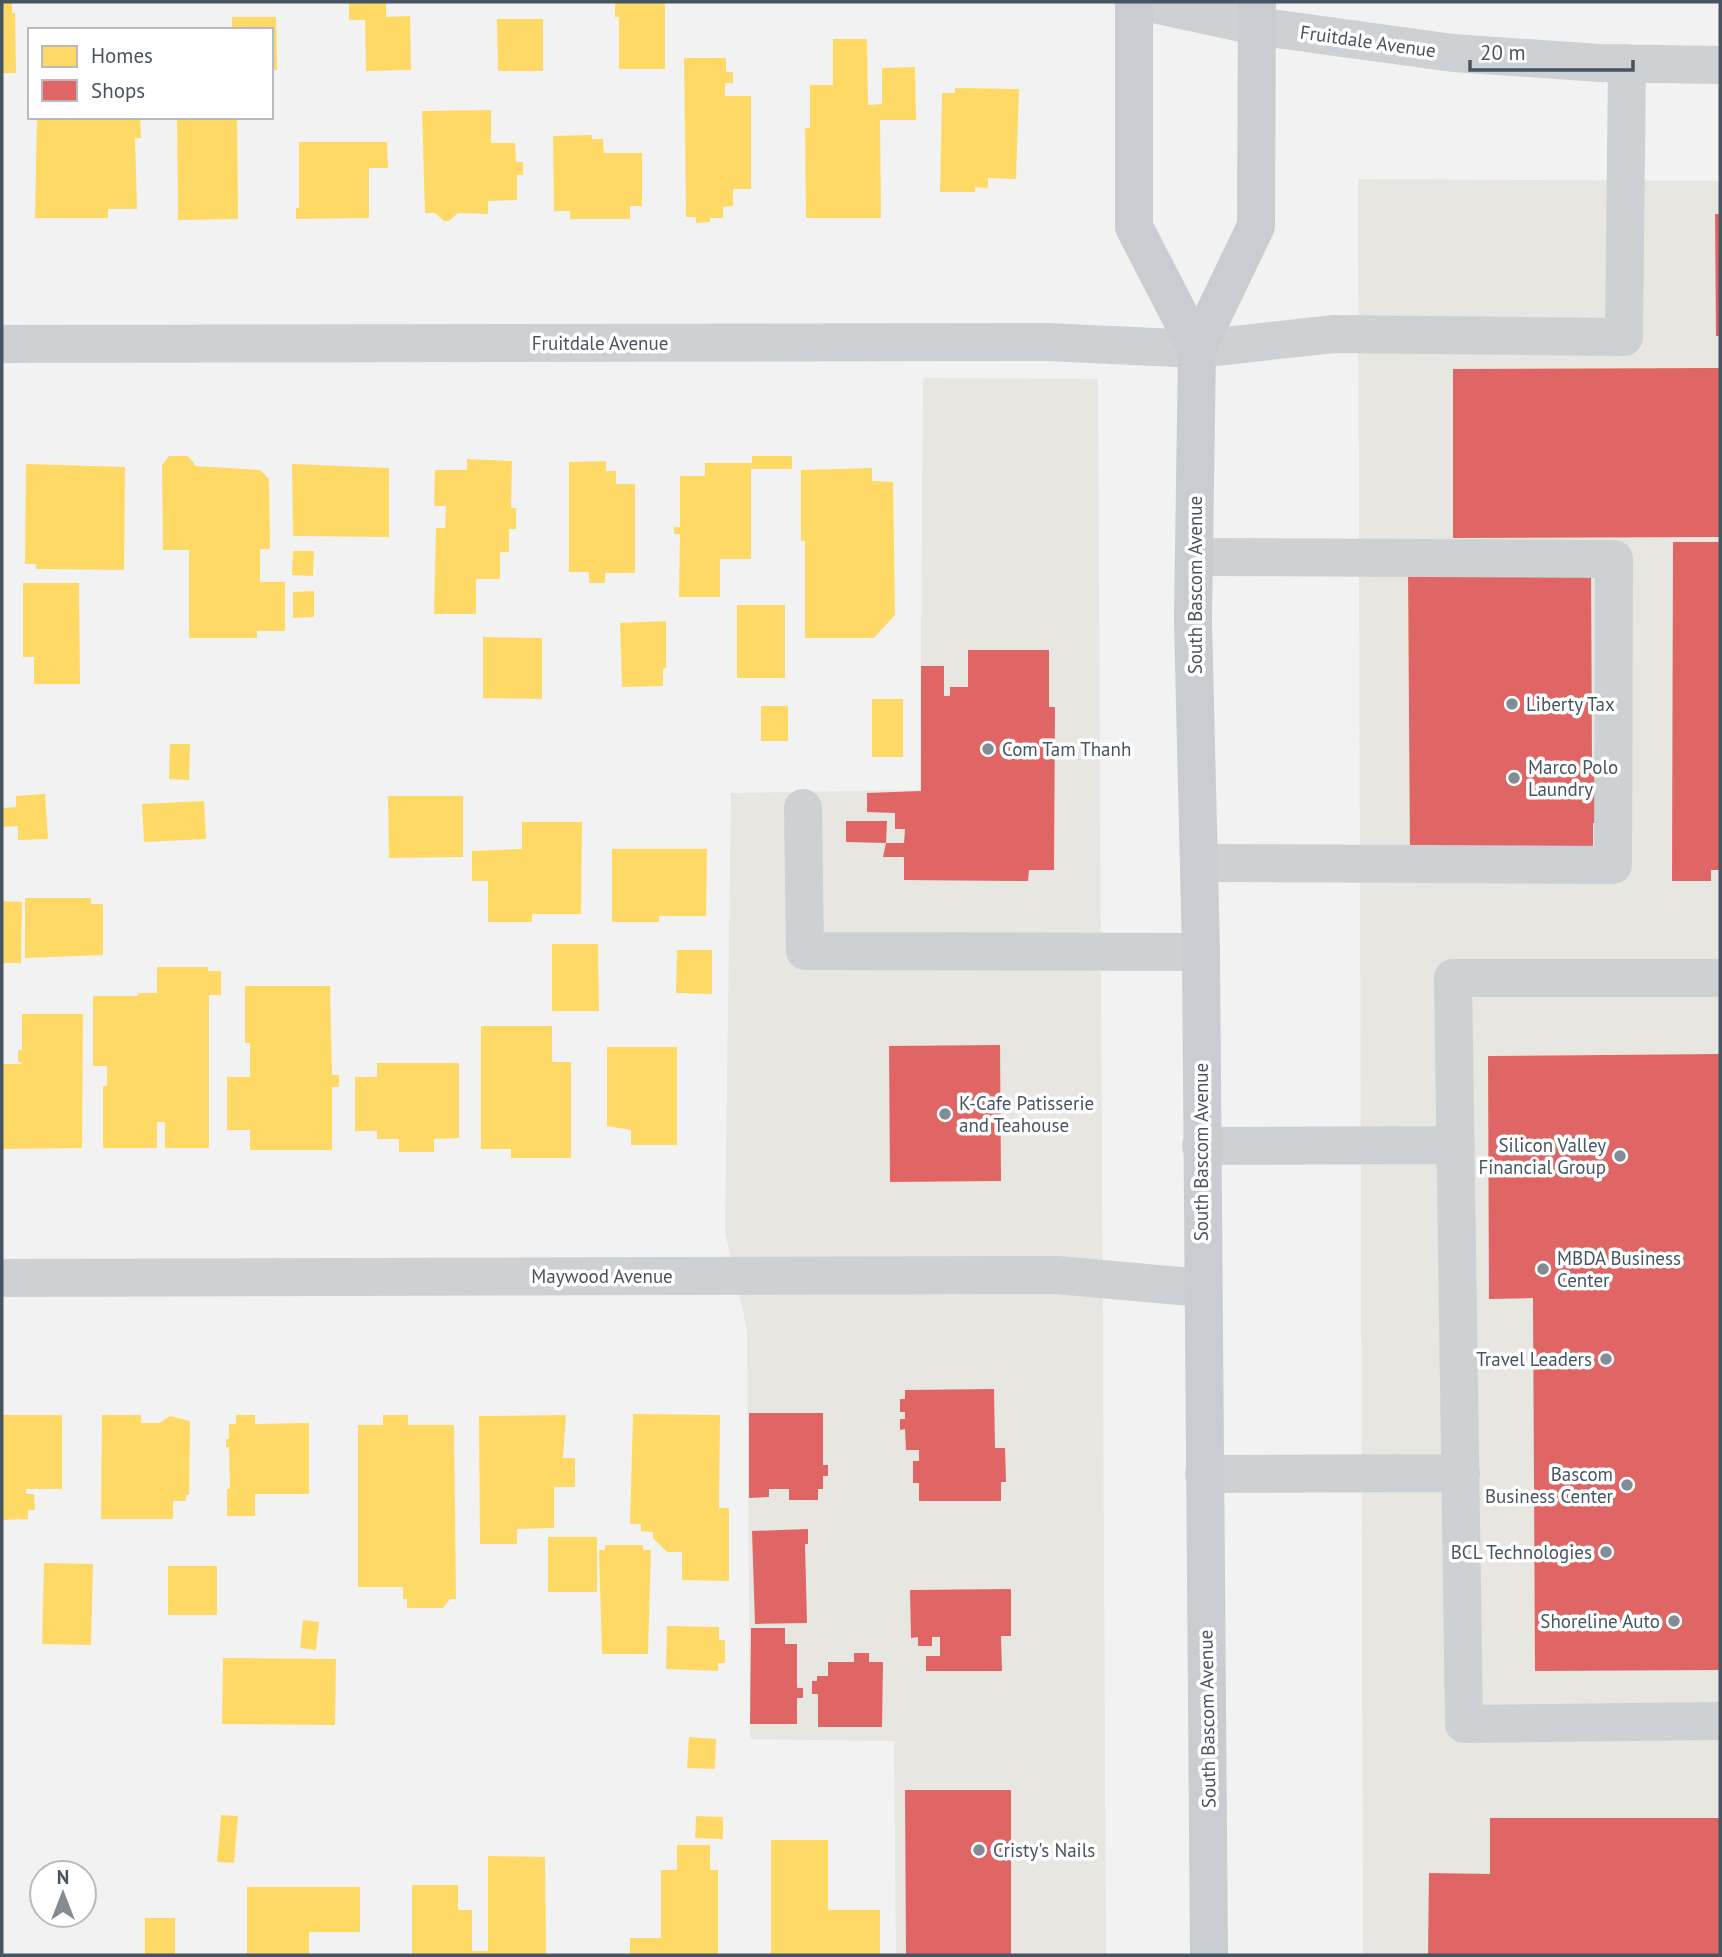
<svg xmlns="http://www.w3.org/2000/svg" width="1722" height="1957" font-family="'PT Sans',sans-serif">
<style>
.commercial{fill:#e7e6e0}
.homes{fill:#ffd966}
.shops{fill:#e06666}
.lines{fill:none;stroke-linecap:round;stroke-linejoin:round}
.minor{stroke:#ced1d3;stroke-width:38}
.major{stroke:#c9cdd1;stroke-width:38}
.poi-dot{fill:#838b94;stroke:#fff;stroke-width:2.5}
.labels{text-anchor:middle;dominant-baseline:central;stroke-width:7;stroke-linejoin:round;paint-order:stroke}
.street-label{font-size:19px;fill:#475461;stroke:#fff}
.poi-label{font-size:19px;fill:#475461;stroke:#fff;text-anchor:start}
</style>
<rect width="100%" height="100%" fill="#f3f2f2"/>
<!-- commercial -->
<path class="commercial" d="M 1358,179 L 1720,181 L 1720,1955 L 1363,1955 Z
M 923,378 L 1098,379 L 1106,1955 L 896,1955 L 894,1741 L 750,1739 L 747,1329 L 725,1232 L 731,793 L 920,790 Z"/>
<!-- homes -->
<path class="homes" d="M 2,2 L 12,2 L 12,13 L 15,13 L 16,73 L 2,73 Z
M 349,2 L 386,2 L 386,17 L 410,16 L 411,70 L 366,71 L 365,20 L 349,20 Z
M 620,2 L 665,2 L 665,69 L 619,69 L 619,17 L 615,17 L 615,4 Z
M 232,17 L 276,17 L 277,70 L 271,70 L 271,30 L 232,30 Z
M 497,19 L 543,19 L 543,71 L 498,71 Z
M 833,39 L 867,39 L 868,105 L 882,104 L 882,68 L 915,67 L 916,120 L 880,120 L 881,218 L 806,218 L 805,128 L 810,128 L 810,85 L 833,85 Z
M 684,58 L 726,58 L 726,72 L 733,72 L 733,83 L 725,83 L 725,96 L 751,96 L 751,189 L 733,189 L 733,206 L 723,207 L 723,218 L 710,218 L 710,222 L 696,223 L 696,217 L 686,217 Z
M 955,88 L 1019,89 L 1016,179 L 988,178 L 988,188 L 975,187 L 975,192 L 940,192 L 942,93 L 955,93 Z
M 491,110 L 491,143 L 515,143 L 516,162 L 523,162 L 523,175 L 517,175 L 517,200 L 488,201 L 488,214 L 458,213 L 449,221 L 444,221 L 435,213 L 425,213 L 422,111 Z
M 37,117 L 140,117 L 141,138 L 135,138 L 137,209 L 108,209 L 108,218 L 35,218 Z
M 237,118 L 238,219 L 178,220 L 177,119 Z
M 592,135 L 592,139 L 603,139 L 604,153 L 642,153 L 642,206 L 630,206 L 630,219 L 570,219 L 570,211 L 554,211 L 553,136 Z
M 299,142 L 387,142 L 388,168 L 369,168 L 369,218 L 296,219 L 296,208 L 299,208 Z
M 169,456 L 188,456 L 196,466 L 260,470 L 269,479 L 270,549 L 260,549 L 260,582 L 285,582 L 285,631 L 257,631 L 257,638 L 189,638 L 189,550 L 163,550 L 162,465 Z
M 752,456 L 792,456 L 792,469 L 751,469 L 751,559 L 720,559 L 720,597 L 679,597 L 680,534 L 674,534 L 674,527 L 680,527 L 680,476 L 705,476 L 705,463 L 752,463 Z
M 467,459 L 512,461 L 511,508 L 516,508 L 516,529 L 509,529 L 509,552 L 500,552 L 500,579 L 476,579 L 476,614 L 434,614 L 436,528 L 445,528 L 446,506 L 434,506 L 435,470 L 467,470 Z
M 606,461 L 606,471 L 616,471 L 616,484 L 635,484 L 635,573 L 605,573 L 605,583 L 589,583 L 589,572 L 569,572 L 569,462 Z
M 26,464 L 125,467 L 124,570 L 36,569 L 36,564 L 25,564 Z
M 292,464 L 389,468 L 389,537 L 293,536 Z
M 872,468 L 872,481 L 893,482 L 895,615 L 874,638 L 805,638 L 805,541 L 801,541 L 801,470 Z
M 293,551 L 314,551 L 313,576 L 292,575 Z
M 23,583 L 79,583 L 80,684 L 34,684 L 34,657 L 23,657 Z
M 314,591 L 314,617 L 293,618 L 293,592 Z
M 737,605 L 785,605 L 785,678 L 737,678 Z
M 666,621 L 666,668 L 663,669 L 663,686 L 622,687 L 620,623 Z
M 483,637 L 542,638 L 542,699 L 483,698 Z
M 872,699 L 903,699 L 903,757 L 872,757 Z
M 761,706 L 788,706 L 788,741 L 761,741 Z
M 170,744 L 190,744 L 189,780 L 169,779 Z
M 45,794 L 48,839 L 18,840 L 18,826 L 2,827 L 2,808 L 16,807 L 16,796 Z
M 388,796 L 463,796 L 463,857 L 389,858 Z
M 204,801 L 206,839 L 144,842 L 142,804 Z
M 522,822 L 582,822 L 581,914 L 532,914 L 532,922 L 488,922 L 488,881 L 472,881 L 472,851 L 522,849 Z
M 612,849 L 707,849 L 706,916 L 659,916 L 659,922 L 612,922 Z
M 25,898 L 91,898 L 91,904 L 103,904 L 103,955 L 25,958 Z
M 2,901 L 22,902 L 21,963 L 2,963 Z
M 552,944 L 598,944 L 599,1011 L 552,1011 Z
M 677,950 L 712,950 L 712,994 L 676,993 Z
M 157,967 L 208,967 L 208,971 L 221,971 L 221,995 L 209,995 L 209,1148 L 165,1148 L 165,1122 L 157,1122 L 157,1148 L 103,1148 L 103,1086 L 107,1086 L 107,1066 L 93,1066 L 93,996 L 138,996 L 138,993 L 157,993 Z
M 245,986 L 330,986 L 332,1075 L 339,1075 L 339,1087 L 332,1087 L 332,1150 L 250,1150 L 250,1130 L 227,1130 L 227,1077 L 250,1077 L 250,1043 L 245,1043 Z
M 22,1014 L 83,1014 L 82,1148 L 2,1149 L 2,1064 L 23,1064 L 18,1061 L 18,1050 L 22,1050 Z
M 481,1026 L 552,1026 L 552,1062 L 571,1062 L 571,1158 L 511,1158 L 511,1149 L 481,1149 Z
M 607,1047 L 677,1047 L 677,1145 L 631,1145 L 631,1130 L 607,1126 Z
M 377,1063 L 459,1063 L 459,1138 L 434,1139 L 434,1152 L 399,1152 L 399,1139 L 377,1139 L 377,1131 L 355,1131 L 355,1077 L 377,1077 Z
M 633,1414 L 720,1415 L 719,1508 L 729,1508 L 729,1581 L 682,1580 L 682,1552 L 667,1552 L 653,1538 L 653,1532 L 641,1531 L 641,1524 L 630,1524 Z
M 2,1415 L 62,1415 L 62,1489 L 26,1489 L 26,1494 L 34,1494 L 35,1510 L 28,1510 L 28,1519 L 2,1520 Z
M 102,1415 L 141,1415 L 141,1423 L 160,1423 L 170,1416 L 190,1421 L 189,1495 L 186,1495 L 186,1501 L 173,1501 L 173,1519 L 101,1519 Z
M 236,1415 L 255,1415 L 255,1424 L 309,1423 L 309,1494 L 255,1494 L 255,1516 L 227,1516 L 227,1489 L 230,1489 L 229,1447 L 226,1447 L 226,1439 L 229,1439 L 229,1424 L 236,1424 Z
M 383,1415 L 408,1415 L 408,1425 L 454,1425 L 456,1599 L 450,1599 L 443,1608 L 407,1608 L 407,1599 L 403,1599 L 403,1587 L 358,1587 L 358,1425 L 383,1425 Z
M 566,1415 L 563,1458 L 575,1458 L 575,1487 L 554,1487 L 554,1528 L 517,1529 L 517,1544 L 480,1544 L 479,1416 Z
M 548,1537 L 597,1537 L 597,1592 L 548,1592 Z
M 605,1545 L 643,1545 L 643,1550 L 651,1550 L 648,1654 L 602,1654 L 599,1550 L 605,1550 Z
M 44,1563 L 93,1564 L 91,1645 L 42,1644 Z
M 168,1566 L 217,1566 L 217,1615 L 168,1615 Z
M 303,1620 L 319,1622 L 316,1650 L 300,1648 Z
M 667,1626 L 719,1627 L 719,1640 L 725,1640 L 725,1663 L 718,1663 L 718,1671 L 666,1669 Z
M 223,1658 L 336,1659 L 335,1725 L 222,1724 Z
M 689,1737 L 716,1739 L 715,1769 L 687,1768 Z
M 221,1815 L 238,1816 L 234,1863 L 217,1862 Z
M 696,1816 L 723,1817 L 723,1839 L 695,1838 Z
M 771,1840 L 828,1840 L 828,1910 L 880,1910 L 880,1955 L 771,1955 Z
M 677,1845 L 710,1845 L 710,1870 L 718,1870 L 718,1955 L 630,1955 L 630,1938 L 661,1938 L 661,1870 L 677,1870 Z
M 488,1856 L 545,1857 L 546,1955 L 412,1955 L 412,1885 L 458,1885 L 458,1910 L 472,1910 L 472,1951 L 488,1951 Z
M 247,1887 L 360,1887 L 360,1932 L 309,1932 L 309,1955 L 247,1955 Z
M 145,1918 L 175,1918 L 175,1955 L 145,1955 Z"/>
<!-- shops -->
<path class="shops" d="M 1715,214 L 1720,214 L 1720,336 L 1716,336 Z
M 1720,368 L 1720,537 L 1453,538 L 1453,369 Z
M 1673,542 L 1720,542 L 1720,870 L 1711,870 L 1711,881 L 1672,881 Z
M 1591,564 L 1592,766 L 1597,766 L 1598,823 L 1593,823 L 1593,856 L 1410,858 L 1408,565 Z
M 968,650 L 1049,650 L 1049,707 L 1055,707 L 1054,870 L 1029,870 L 1028,881 L 904,880 L 904,857 L 883,857 L 886,843 L 846,842 L 846,821 L 887,821 L 886,843 L 904,843 L 905,829 L 895,829 L 895,813 L 867,812 L 867,793 L 921,791 L 921,666 L 944,666 L 944,696 L 950,696 L 950,687 L 968,687 Z
M 1000,1045 L 1001,1181 L 890,1182 L 889,1046 Z
M 1720,1054 L 1720,1670 L 1535,1671 L 1533,1298 L 1489,1299 L 1488,1056 Z
M 994,1389 L 995,1448 L 1005,1448 L 1006,1482 L 1001,1482 L 1001,1501 L 919,1501 L 919,1483 L 913,1483 L 913,1461 L 919,1461 L 919,1450 L 906,1450 L 905,1429 L 900,1430 L 900,1419 L 905,1419 L 905,1412 L 900,1412 L 900,1399 L 905,1399 L 905,1390 Z
M 749,1413 L 823,1413 L 823,1465 L 828,1465 L 828,1476 L 823,1476 L 823,1489 L 818,1489 L 818,1500 L 789,1500 L 789,1489 L 769,1489 L 769,1497 L 749,1498 Z
M 808,1529 L 808,1544 L 805,1544 L 807,1623 L 755,1624 L 752,1531 Z
M 1011,1589 L 1011,1636 L 1001,1636 L 1002,1671 L 926,1671 L 926,1656 L 940,1656 L 940,1637 L 932,1637 L 932,1646 L 918,1646 L 918,1637 L 911,1638 L 910,1590 Z
M 751,1628 L 785,1628 L 785,1644 L 797,1644 L 797,1688 L 803,1688 L 803,1698 L 797,1698 L 797,1724 L 750,1724 Z
M 854,1653 L 869,1653 L 869,1662 L 883,1662 L 882,1727 L 818,1727 L 818,1694 L 812,1694 L 812,1681 L 817,1681 L 817,1676 L 828,1676 L 828,1662 L 854,1662 Z
M 905,1790 L 1011,1790 L 1011,1955 L 906,1955 Z
M 1490,1818 L 1720,1818 L 1720,1955 L 1428,1955 L 1429,1873 L 1490,1874 Z"/>
<g class="lines">
<!-- minor -->
<path class="minor" d="M 1144,2 L 1255,26 L 1453,53 L 1600,63 L 1720,65
M 2,344 L 1048,342 L 1197,349 L 1334,334 L 1624,337 L 1627,63
M 1195,557 L 1614,559 L 1613,865 L 1199,863
M 803,808 L 805,951 L 1201,952
M 1720,978 L 1453,978 L 1464,1724 L 1720,1721
M 1201,1146 L 1456,1145
M 2,1278 L 1057,1275 L 1202,1288
M 1204,1474 L 1461,1473"/>
<!-- major -->
<path class="major" d="M 1134,2 L 1134,227 L 1197,349
M 1209,1955 L 1201,952 L 1193,620 L 1197,349 L 1256,226 L 1257,2"/>
</g>
<!-- markers -->
<g class="poi-dot">
<circle cx="1512" cy="704" r="7"/>
<circle cx="988" cy="749" r="7"/>
<circle cx="1514" cy="778" r="7"/>
<circle cx="945" cy="1114" r="7"/>
<circle cx="1620" cy="1156" r="7"/>
<circle cx="1543" cy="1269" r="7"/>
<circle cx="1606" cy="1359" r="7"/>
<circle cx="1627" cy="1485" r="7"/>
<circle cx="1606" cy="1552" r="7"/>
<circle cx="1674" cy="1621" r="7"/>
<circle cx="979" cy="1850" r="7"/>
</g>
<g class="labels">
<!-- street labels -->
<g class="street-label">
<text transform="translate(1368 41) rotate(8)">Fruitdale Avenue</text>
<text x="600" y="343">Fruitdale Avenue</text>
<text transform="translate(1195 585) rotate(-90)">South Bascom Avenue</text>
<text transform="translate(1201 1152) rotate(-90)">South Bascom Avenue</text>
<text x="602" y="1276">Maywood Avenue</text>
<text transform="translate(1207 1719) rotate(-91)">South Bascom Avenue</text>
</g>
<!-- poi labels -->
<g class="poi-label">
<text x="1526" y="704">Liberty Tax</text>
<text x="1002" y="749">Com Tam Thanh</text>
<text x="1528" y="767">Marco Polo<tspan x="1528" dy="22">Laundry</tspan></text>
<text x="959" y="1103">K-Cafe Patisserie<tspan x="959" dy="22">and Teahouse</tspan></text>
<text x="1606" y="1145" text-anchor="end">Silicon Valley<tspan x="1606" dy="22">Financial Group</tspan></text>
<text x="1557" y="1258">MBDA Business<tspan x="1557" dy="22">Center</tspan></text>
<text x="1592" y="1359" text-anchor="end">Travel Leaders</text>
<text x="1613" y="1474" text-anchor="end">Bascom<tspan x="1613" dy="22">Business Center</tspan></text>
<text x="1592" y="1552" text-anchor="end">BCL Technologies</text>
<text x="1660" y="1621" text-anchor="end">Shoreline Auto</text>
<text x="993" y="1850">Cristy's Nails</text>
</g>
</g>
<!-- border -->
<rect width="1722" height="1957" fill="none" stroke="#475461" stroke-width="7"/>
<!-- legend -->
<rect x="28" y="28" width="245" height="91" fill="#ffffff" stroke="#b5bbc0" stroke-width="2"/>
<rect x="42" y="46" width="35" height="21" fill="#ffd966" stroke="#b5bbc0" stroke-width="2"/>
<text x="91" y="63" font-size="21" fill="#475461">Homes</text>
<rect x="42" y="80" width="35" height="21" fill="#e06666" stroke="#b5bbc0" stroke-width="2"/>
<text x="91" y="98" font-size="21" fill="#475461">Shops</text>
<!-- north arrow -->
<g transform="translate(63 1894)"><circle r="33" fill="#ffffff" stroke="#b5bbc0" stroke-width="2"/>
<path d="M0-5L12 26L0 18L-12 26Z" fill="#838b94"/>
<text y="-10" font-size="19" font-weight="bold" text-anchor="middle" fill="#475461">N</text>
</g>
<!-- scale -->
<path d="M1470 60v10h163v-10" fill="none" stroke="#475461" stroke-width="3.5"/>
<text x="1480" y="60" font-size="21" fill="#475461" stroke="#ffffff" stroke-width="5" paint-order="stroke">20 m</text>
</svg>
